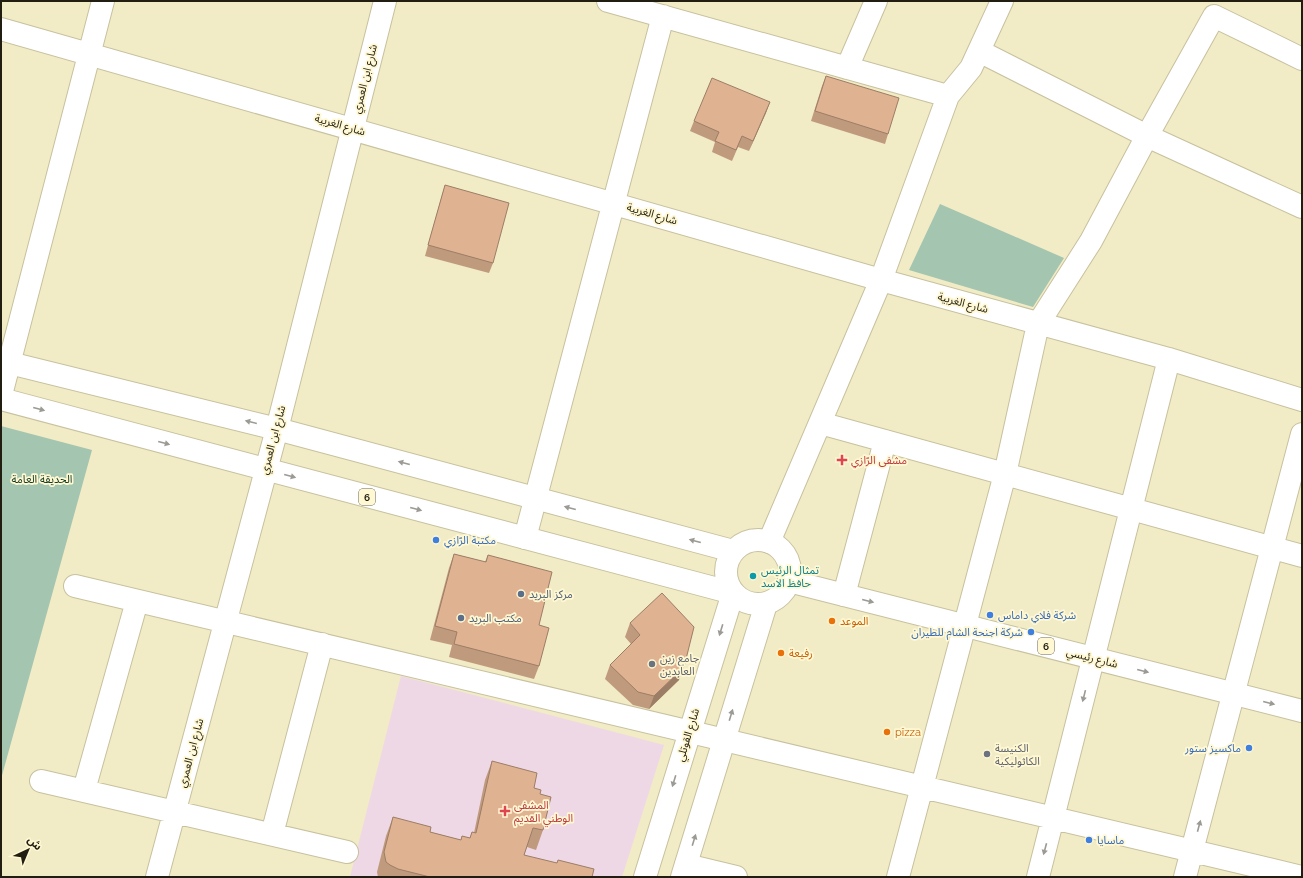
<svg xmlns="http://www.w3.org/2000/svg" width="1303" height="878" font-family="Raleway,'Noto Sans Arabic',sans-serif">
<style>
.medical{fill:#eed8e6}
.green{fill:#a4c5af}
.lines{fill:none;stroke-linecap:round;stroke-linejoin:round}
.street-casing{stroke:#c7c19e;stroke-width:24}
.secondary-casing{stroke:#c7c19e;stroke-width:24}
.highway-casing{stroke:#c7c19e;stroke-width:24}
.street{stroke:#fff;stroke-width:22}
.secondary{stroke:#fff;stroke-width:22}
.highway{stroke:#fff;stroke-width:22}
.wall{fill:#c09a7d}
.shaded-wall{fill:#9c7d66}
.building{fill:#dfb391;stroke:#9c7d66}
.oneway{fill:#9b9a94}
.health-dot{fill:#e0444e;stroke:#fff8d3;stroke-width:1.5}
.shop-dot{fill:#3f7fe0;stroke:#fff8d3;stroke-width:1.5}
.culture-dot{fill:#0f9aa8;stroke:#fff8d3;stroke-width:1.5}
.service-dot{fill:#5c6f8a;stroke:#fff8d3;stroke-width:1.5}
.food-dot{fill:#e8710a;stroke:#fff8d3;stroke-width:1.5}
.worship-dot{fill:#6b7280;stroke:#fff8d3;stroke-width:1.5}
.labels{text-anchor:middle;dominant-baseline:central;stroke-width:3.5;stroke-linejoin:round;paint-order:stroke}
.shield{fill:#fff8d3;stroke:#645f4b;stroke-width:1}
.shield-label{font-size:10px;font-weight:bold;fill:#211e11}
.street-label{font-size:11px;fill:#211e11;stroke:#fff8d3}
.health-label{font-size:11px;fill:#be3a42;stroke:#fff8d3;text-anchor:start}
.park-label{font-size:11px;fill:#0f3620;stroke:#fff8d3}
.shop-label{font-size:11px;fill:#366cbe;stroke:#fff8d3;text-anchor:start}
.culture-label{font-size:11px;fill:#0d838f;stroke:#fff8d3;text-anchor:start}
.service-label{font-size:11px;fill:#4e5e75;stroke:#fff8d3;text-anchor:start}
.food-label{font-size:11px;fill:#c56008;stroke:#fff8d3;text-anchor:start}
.worship-label{font-size:11px;fill:#5b616d;stroke:#fff8d3;text-anchor:start}
</style>
<rect width="100%" height="100%" fill="#f1ebc6"/>
<!-- medical -->
<path class="medical" d="M 401,676 L 664,745 L 622,877 L 350,877 Z"/>
<!-- green -->
<path class="green" d="M 940,204 L 1064,258 L 1033,307 L 909,270 Z
M 1,426 L 92,450 L 1,779 Z"/>
<g class="lines">
<!-- street casing -->
<g class="street-casing">
<path id="street" d="M 608,1 L 948,96
M 1,29 L 881,280 L 1169,359 L 1302,400
M 979,51 L 1147,136 L 1302,207
M 847,68 L 876,1
M 1,395 L 103,1
M 820,423 L 1302,556
M 525,538 L 663,16
M 769,542 L 881,280 L 948,96 L 971,68 L 1002,1
M 75,586 L 1302,877
M 844,595 L 885,441
M 41,781 L 347,852
M 84,790 L 137,601
M 272,834 L 322,644
M 686,865 L 736,877
M 157,877 L 277,429 L 385,1
M 898,877 L 1005,474 L 1038,324 L 1091,241 L 1147,136 L 1214,16 L 1302,59
M 1038,877 L 1169,359
M 1185,877 L 1302,434"/>
</g>
<!-- secondary casing -->
<g class="secondary-casing">
<path id="secondary" d="M 645,877 L 733,593
M 682,877 L 766,604"/>
</g>
<!-- highway casing -->
<g class="highway-casing">
<path id="highway" d="M 1,361 L 277,429 L 733,551
M 1,399 L 733,593
M726 572a32 32 0 1 1 64 0a32 32 0 1 1-64 0Z
M 789,581 L 1302,711"/>
</g>
<!-- street -->
<use href="#street" class="street"/>
<!-- secondary -->
<use href="#secondary" class="secondary"/>
<!-- highway -->
<use href="#highway" class="highway"/>
</g>
<!-- wall -->
<path class="wall" d="M 826,76 L 888,134 L 885,144 L 811,121 L 822,86 Z
M 770,102 L 749,151 L 738,147 L 732,161 L 712,152 L 715,142 L 690,131 L 694,121 Z
M 445,185 L 493,263 L 489,273 L 425,256 L 442,195 Z
M 454,554 L 485,562 L 488,555 L 539,625 L 539,666 L 534,679 L 449,657 L 452,645 L 430,640 L 449,568 Z
M 630,623 L 679,680 L 649,709 L 633,705 L 605,679 L 610,665 L 631,644 L 625,637 Z
M 492,761 L 534,788 L 540,794 L 543,830 L 536,850 L 527,847 L 524,855 L 592,877 L 378,877 L 377,872 L 386,836 L 393,817 L 430,832 L 461,840 L 462,836 L 470,838 L 472,832 L 474,833 L 485,780 Z"/>
<!-- shaded-wall -->
<path class="shaded-wall" d="M 770,102 L 766,113 L 749,151 L 753,141 Z
M 684,667 L 679,680 L 649,709 L 654,696 Z"/>
<!-- building -->
<path class="building" d="M 826,76 L 899,98 L 888,134 L 815,111 Z
M 712,78 L 770,102 L 753,141 L 742,136 L 736,150 L 715,141 L 719,132 L 694,121 Z
M 445,185 L 509,203 L 493,263 L 428,245 Z
M 454,554 L 486,562 L 488,555 L 552,572 L 539,625 L 549,628 L 539,666 L 454,644 L 457,632 L 435,626 Z
M 662,593 L 694,627 L 684,667 L 654,696 L 638,692 L 610,665 L 640,635 L 630,623 Z
M 492,761 L 537,773 L 534,788 L 541,790 L 540,794 L 551,797 L 543,830 L 533,828 L 524,855 L 557,863 L 558,860 L 594,869 L 592,877 L 430,877 L 398,869 L 390,865 L 386,862 L 384,852 L 393,817 L 431,827 L 430,832 L 461,840 L 462,836 L 470,838 L 472,832 L 476,833 Z"/>
<!-- one-way arrows -->
<defs><path id="oneway-solid" d="M-6-.8H1V-3.2L6.5 0L1 3.2V.8H-6Z"/></defs>
<g class="oneway">
<use href="#oneway-solid" transform="translate(39 409) rotate(15)"/>
<use href="#oneway-solid" transform="translate(251 422) rotate(-166)"/>
<use href="#oneway-solid" transform="translate(164 443) rotate(15)"/>
<use href="#oneway-solid" transform="translate(404 463) rotate(-165)"/>
<use href="#oneway-solid" transform="translate(290 476) rotate(15)"/>
<use href="#oneway-solid" transform="translate(570 508) rotate(-165)"/>
<use href="#oneway-solid" transform="translate(416 509) rotate(15)"/>
<use href="#oneway-solid" transform="translate(695 541) rotate(-165)"/>
<use href="#oneway-solid" transform="translate(868 601) rotate(14)"/>
<use href="#oneway-solid" transform="translate(721 630) rotate(107)"/>
<use href="#oneway-solid" transform="translate(1143 671) rotate(14)"/>
<use href="#oneway-solid" transform="translate(1084 696) rotate(104)"/>
<use href="#oneway-solid" transform="translate(1269 703) rotate(14)"/>
<use href="#oneway-solid" transform="translate(731 715) rotate(-73)"/>
<use href="#oneway-solid" transform="translate(674 781) rotate(107)"/>
<use href="#oneway-solid" transform="translate(1199 826) rotate(-75)"/>
<use href="#oneway-solid" transform="translate(694 840) rotate(-73)"/>
<use href="#oneway-solid" transform="translate(1045 849) rotate(105)"/>
</g>
<!-- markers -->
<g class="health-dot">
<path d="M840 454h4v4h4v4h-4v4h-4v-4h-4v-4h4z"/>
<path d="M503 805h4v4h4v4h-4v4h-4v-4h-4v-4h4z"/>
</g>
<g class="shop-dot">
<circle cx="436" cy="540" r="4"/>
<circle cx="990" cy="615" r="4"/>
<circle cx="1031" cy="632" r="4"/>
<circle cx="1249" cy="748" r="4"/>
<circle cx="1089" cy="840" r="4"/>
</g>
<circle class="culture-dot" cx="753" cy="576" r="4"/>
<g class="service-dot">
<circle cx="521" cy="594" r="4"/>
<circle cx="461" cy="618" r="4"/>
</g>
<g class="food-dot">
<circle cx="832" cy="621" r="4"/>
<circle cx="781" cy="653" r="4"/>
<circle cx="887" cy="732" r="4"/>
</g>
<g class="worship-dot">
<circle cx="652" cy="664" r="4"/>
<circle cx="987" cy="754" r="4"/>
</g>
<g class="labels">
<!-- shield labels -->
<g class="shield">
<rect x="359" y="489" width="16" height="16" rx="3"/>
<rect x="1038" y="638" width="16" height="16" rx="3"/>
</g>
<g class="shield-label">
<text x="367" y="497">6</text>
<text x="1046" y="646">6</text>
</g>
<!-- street labels -->
<g class="street-label">
<text transform="translate(365 79) rotate(-76)">شارع ابن العمري</text>
<text transform="translate(340 125) rotate(16)">شارع الغربية</text>
<text transform="translate(652 214) rotate(16)">شارع الغربية</text>
<text transform="translate(963 303) rotate(15)">شارع الغربية</text>
<text transform="translate(273 440) rotate(-75)">شارع ابن العمري</text>
<text transform="translate(1092 658) rotate(14)">شارع رئيسي</text>
<text transform="translate(688 735) rotate(-73)">شارع القوتلي</text>
<text transform="translate(191 753) rotate(-75)">شارع ابن العمري</text>
</g>
<!-- health labels -->
<g class="health-label">
<text x="851" y="460">مشفى الرّازي</text>
<text x="514" y="805">المشفى<tspan x="514" dy="13">الوطني القديم</tspan></text>
</g>
<!-- park labels -->
<g class="park-label">
<text x="42" y="479">الحديقة العامة</text>
</g>
<!-- shop labels -->
<g class="shop-label">
<text x="444" y="540">مكتبة الرّازي</text>
<text x="998" y="615">شركة فلاي داماس</text>
<text x="1023" y="632" text-anchor="end">شركة اجنحة الشام للطيران</text>
<text x="1241" y="748" text-anchor="end">ماكسيز ستور</text>
<text x="1097" y="840">ماسايا</text>
</g>
<!-- culture labels -->
<g class="culture-label">
<text x="761" y="570">تمثال الرئيس<tspan x="761" dy="13">حافظ الاسد</tspan></text>
</g>
<!-- service labels -->
<g class="service-label">
<text x="529" y="594">مركز البريد</text>
<text x="469" y="618">مكتب البريد</text>
</g>
<!-- food labels -->
<g class="food-label">
<text x="840" y="621">الموعد</text>
<text x="789" y="653">رفيعة</text>
<text x="895" y="732">pîzza</text>
</g>
<!-- worship labels -->
<g class="worship-label">
<text x="660" y="658">جامع زين<tspan x="660" dy="13">العابدين</tspan></text>
<text x="995" y="748">الكنيسة<tspan x="995" dy="13">الكاثوليكية</tspan></text>
</g>
</g>
<!-- border -->
<rect width="1303" height="878" fill="none" stroke="#211e11" stroke-width="4"/>
<!-- north arrow -->
<g transform="translate(28 850) rotate(44)" stroke="#fff8d3" stroke-width="3" paint-order="stroke">
<path d="M0-3L7 15L0 10L-7 15Z" fill="#211e11"/>
<text y="-6" font-size="11" font-weight="bold" text-anchor="middle" fill="#211e11">ش</text>
</g>
</svg>
